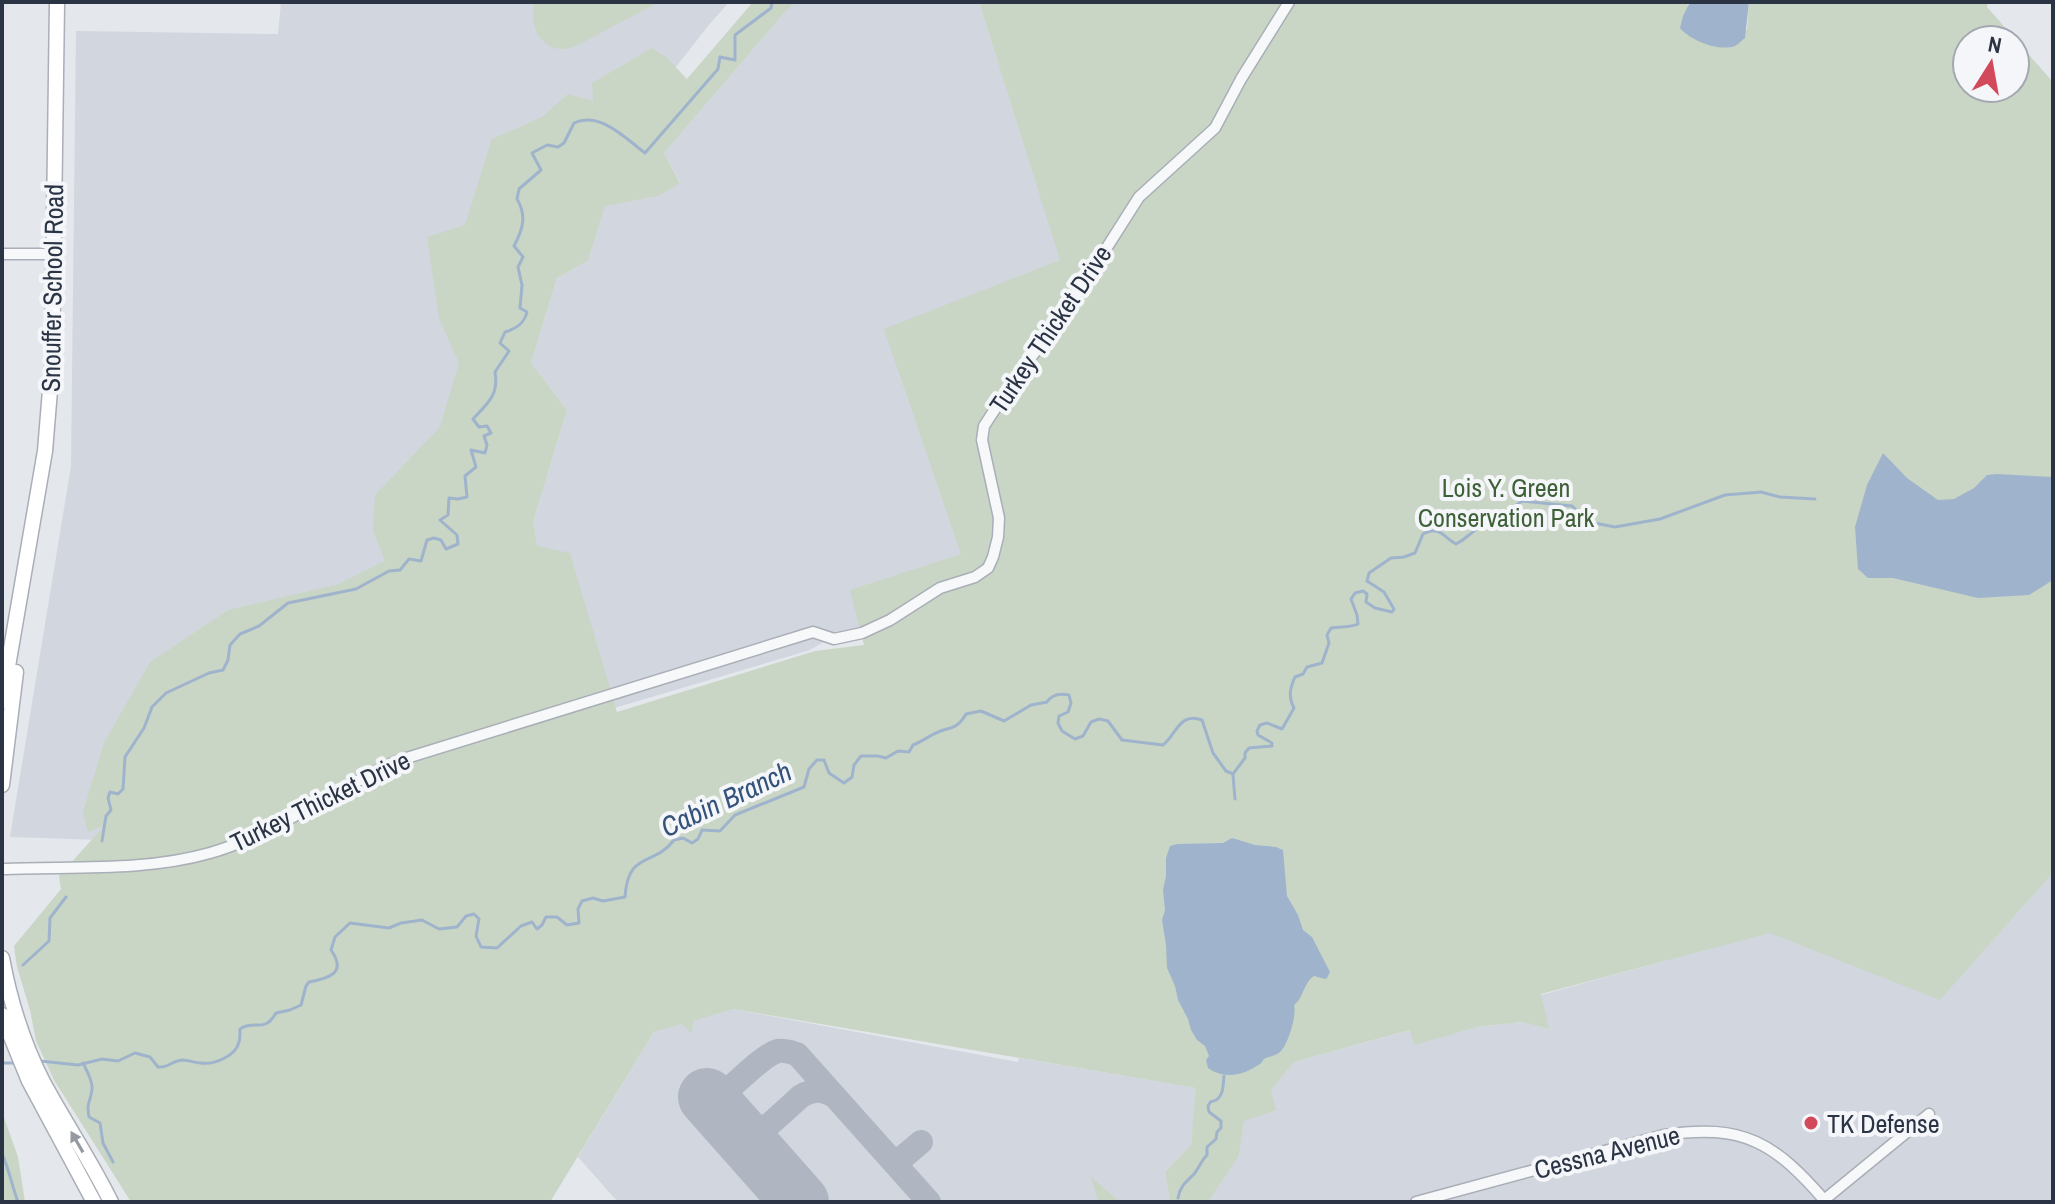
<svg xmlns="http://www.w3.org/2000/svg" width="2055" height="1204" font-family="'Archivo Narrow',sans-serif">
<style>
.built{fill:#d2d6de}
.green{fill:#c9d6c5;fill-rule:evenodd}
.water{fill:#9fb4cc}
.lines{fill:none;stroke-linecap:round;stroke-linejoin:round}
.stream{stroke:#9fb4cc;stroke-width:3}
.taxiway{stroke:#b0b6c1;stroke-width:24}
.runway{stroke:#b0b6c1;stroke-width:58}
.minor-casing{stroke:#a9aeb7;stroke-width:13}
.secondary-casing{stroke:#a9aeb7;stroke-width:17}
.minor{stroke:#f7f8fa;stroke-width:10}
.secondary{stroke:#fff;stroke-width:14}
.oneway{fill:#959aa2}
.poi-dot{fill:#d1495b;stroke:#f4f6f9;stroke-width:3}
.labels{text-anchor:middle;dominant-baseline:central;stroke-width:8;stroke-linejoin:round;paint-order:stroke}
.street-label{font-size:26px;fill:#2b3445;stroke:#f4f6f9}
.park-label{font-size:26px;fill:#3f6138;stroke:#f4f6f9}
.poi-label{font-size:26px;fill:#2b3445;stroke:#f4f6f9;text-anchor:start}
.water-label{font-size:28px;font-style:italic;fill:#34527a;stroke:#f4f6f9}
</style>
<rect width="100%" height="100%" fill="#e4e7ec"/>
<!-- built -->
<path class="built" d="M 281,2 L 729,2 L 708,26 L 497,296 L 408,735 L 136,841 L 10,837 L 71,466 L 76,31 L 278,34 Z
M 797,2 L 979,2 L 1061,261 L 970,571 L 888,616 L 850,632 L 837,634 L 810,650 L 557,725 L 533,522 L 567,410 L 531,363 L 557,278 L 588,261 L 605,205 L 659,196 L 680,182 L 664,153 L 786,11 Z
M 2053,873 L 2053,1202 L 1208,1202 L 1239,1156 L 1244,1121 L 1294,1062 L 1411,1030 L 1414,1044 L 1477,1027 L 1523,1022 L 1548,1029 L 1541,995 L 1770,932 L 1940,999 Z
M 733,1009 L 1018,1062 L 1019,1058 L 1197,1088 L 1191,1145 L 1165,1172 L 1170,1202 L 1120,1202 L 1113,1196 L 1116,1202 L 618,1202 L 578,1157 L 654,1032 Z"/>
<!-- green -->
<path class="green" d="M 535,2 L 659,2 L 576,46 C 571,47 567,49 562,49 C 538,48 529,22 535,2 Z
M 753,2 L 797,2 L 786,11 L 664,153 L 680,183 L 659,196 L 605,206 L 588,261 L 557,278 L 531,363 L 567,410 L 533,522 L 537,546 L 570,553 L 617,712 L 815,651 L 864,645 L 850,590 L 961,554 L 884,329 L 1060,260 L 979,2 L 1690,2 L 1687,5 L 1747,30 L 1749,2 L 1988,2 L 1987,7 L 2053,82 L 2053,866 L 2051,869 L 2053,873 L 1940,1000 L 1770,933 L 1541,994 L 1549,1029 L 1522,1022 L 1477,1027 L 1414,1045 L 1410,1030 L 1294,1062 L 1271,1090 L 1276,1110 L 1244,1121 L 1239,1156 L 1208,1202 L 1170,1202 L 1165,1172 L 1191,1145 L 1196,1088 L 733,1009 L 693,1021 L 692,1034 L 682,1024 L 654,1032 L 550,1202 L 131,1202 L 54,1080 L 43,1056 L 36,1041 L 30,1010 L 17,967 L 14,946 L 61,889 L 59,876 L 105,825 L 88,832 L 83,812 L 104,743 L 150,662 L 228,610 L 339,584 L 385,561 L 373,530 L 375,495 L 440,427 L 459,363 L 439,318 L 427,237 L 465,225 L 492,139 L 542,117 L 568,94 L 593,101 L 592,83 L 652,48 L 666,57 L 687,79 ZM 1967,40 L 2015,40 L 2015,88 L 1967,88 Z
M 2,1112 L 18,1157 L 25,1202 L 2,1202 Z
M 1091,1177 L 1120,1202 L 1098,1202 Z"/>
<!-- water -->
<path class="water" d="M 1690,2 L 1749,2 L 1745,38 C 1742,40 1739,44 1735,46 C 1718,52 1690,40 1680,28 L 1683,16 Z
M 1883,453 L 1907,478 L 1938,500 L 1954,499 L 1974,488 L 1987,475 L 1997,474 L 2053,477 L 2053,580 L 2029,595 L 1978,598 L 1893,578 L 1868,578 L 1858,569 L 1855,527 L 1867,485 Z
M 1232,838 L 1255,845 L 1276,847 L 1283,850 L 1287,896 L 1298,915 L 1303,930 L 1312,937 L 1330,972 L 1327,978 L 1325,979 L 1314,976 C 1303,983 1304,998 1294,1005 C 1297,1015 1288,1044 1281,1051 C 1277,1056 1269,1056 1264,1059 C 1262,1061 1262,1063 1260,1064 C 1244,1075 1225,1080 1208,1068 L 1206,1060 L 1209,1056 L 1205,1046 L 1197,1040 L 1191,1030 L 1188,1019 L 1178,1000 L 1175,986 L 1167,968 L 1166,945 L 1162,920 L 1165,910 L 1163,890 L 1166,876 L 1166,858 L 1170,846 L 1177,844 L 1223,843 Z"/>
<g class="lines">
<!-- stream -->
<path class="stream" d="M 1233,775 L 1235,799
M 102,841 L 106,816 L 111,810 L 108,798 L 110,792 L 118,794 L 123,789 L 125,757 L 144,728 L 152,707 L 166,693 L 209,673 L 223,670 L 228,660 L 230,645 L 240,634 L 259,626 L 288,603 L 356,589 L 389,571 L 400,570 L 409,559 L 421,561 L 427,540 L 434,538 L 441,540 L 446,549 L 458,544 L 457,535 L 440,520 L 448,515 L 449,498 L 458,499 L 467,497 L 465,476 L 476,467 L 471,450 L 485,453 L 487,445 L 484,436 L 491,433 L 487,426 L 479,427 L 473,419 C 488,403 499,395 495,372 L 509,351 L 500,343 L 505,332 C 516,329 524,324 527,312 L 520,308 L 522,285 L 518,267 L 523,257 L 514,246 C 523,229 527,216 517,199 L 519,189 L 541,170 L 532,153 L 547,145 L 558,147 L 564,143 L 574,123 C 600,111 625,138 645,153 L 718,69 L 720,57 L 735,60 L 735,35 L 771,8 L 772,2
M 23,965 L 49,941 L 50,918 L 66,897
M 40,1061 L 78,1065 L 102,1059 L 118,1061 L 135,1053 L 150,1057 L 158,1067 C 168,1068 172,1061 182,1060 C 189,1060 195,1063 201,1063 C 214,1065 236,1056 239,1042 C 240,1040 240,1031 240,1029 C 255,1019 264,1034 276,1013 L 290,1010 L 301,1005 L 306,986 L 309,982 C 330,978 347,973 331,950 L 335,937 L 350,923 L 389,928 L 401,923 L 422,920 L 439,929 L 457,927 L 466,916 L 474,914 L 479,919 L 476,936 L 481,947 L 497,948 L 521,926 L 532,922 L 537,929 L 542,925 L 546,917 L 557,917 L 567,925 L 579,923 L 578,909 L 582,901 L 593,898 L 603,901 L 625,897 C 628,850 654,867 674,840 L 683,838 L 692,843 L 698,839 L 702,830 L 720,831 L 735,815 L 804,787 L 809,769 L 817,760 L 824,760 L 829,773 L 844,783 L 852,777 L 854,765 L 861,756 L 878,756 L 886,758 L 898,751 L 909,752 L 913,745 C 920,742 925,739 932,735 C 947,726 956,732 966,714 L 981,711 L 1004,721 L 1031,705 L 1047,702 C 1052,694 1060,693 1069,695 L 1071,703 L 1068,712 L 1059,716 L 1058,723 L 1062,731 L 1075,739 L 1083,736 L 1091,722 L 1099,719 L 1108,721 L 1122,740 L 1163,745 C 1177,734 1179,712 1202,720 L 1213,753 L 1226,771 L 1233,774 L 1245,758 L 1245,753 L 1249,748 L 1272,746 L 1272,743 L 1258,735 L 1257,731 L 1260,725 L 1267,723 L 1282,729 L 1294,708 C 1288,697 1290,688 1295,677 L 1303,674 L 1307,667 L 1322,663 L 1329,643 L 1327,635 L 1331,628 C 1341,626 1349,628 1358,624 L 1357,615 L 1351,599 L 1355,593 L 1363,591 L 1367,594 L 1366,602 L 1375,608 L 1392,612 L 1394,609 L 1384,592 L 1367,581 L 1369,573 L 1391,558 L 1404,557 L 1415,553 L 1423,534 C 1440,525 1443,537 1456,544 C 1466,539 1469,534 1477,529 C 1492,519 1508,512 1522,501 L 1572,506 L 1589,522 L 1615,527 L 1660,519 L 1725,495 L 1761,492 L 1780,497 L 1815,499
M 2,1063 L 17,1063
M 83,1063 C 87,1071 93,1081 92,1089 C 91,1101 86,1102 89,1117 L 100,1123 L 103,1143 L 113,1162
M 2,1154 C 9,1169 12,1186 18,1202
M 1178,1198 C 1180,1186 1186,1182 1194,1174 C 1199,1168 1201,1161 1207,1155 L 1207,1147 L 1216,1139 L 1217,1132 L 1221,1128 L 1221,1121 L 1209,1112 L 1208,1106 C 1213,1098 1208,1104 1216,1100 C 1224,1095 1223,1084 1224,1076"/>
<!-- taxiway -->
<path class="taxiway" d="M 713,1104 C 727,1092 762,1055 778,1051 C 785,1050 790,1052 797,1054 L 929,1202
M 748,1144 L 801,1096 C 814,1089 822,1089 834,1096
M 895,1164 L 921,1142"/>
<!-- runway -->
<path class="runway" d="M 707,1097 L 800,1202"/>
<!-- minor casing -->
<g class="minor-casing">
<path id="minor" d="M 2,254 L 53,254
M 2,869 C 70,866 143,872 210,853 C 273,835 336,789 397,761 L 813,632 L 834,639 L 862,633 L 890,620 L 940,588 L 975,577 L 988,568 L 993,557 L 998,537 L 999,518 L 982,440 L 984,426 L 999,403 L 1090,274 L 1139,197 L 1215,128 L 1241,79 L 1289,2
M 1824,1200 L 1929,1114
M 1416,1202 L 1664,1135 C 1744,1123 1775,1143 1826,1202"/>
</g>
<!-- secondary casing -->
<g class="secondary-casing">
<path id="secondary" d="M 2,701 L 45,451 L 52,366 L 57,2
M 2,785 L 16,672
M 2,958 C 10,1001 23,1043 43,1082 C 65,1123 91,1161 111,1202
M 2,1015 L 29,1081 L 94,1202"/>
</g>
<!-- minor -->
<use href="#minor" class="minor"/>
<!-- secondary -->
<use href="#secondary" class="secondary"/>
</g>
<!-- one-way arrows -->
<defs><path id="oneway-solid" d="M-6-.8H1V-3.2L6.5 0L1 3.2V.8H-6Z" transform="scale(2)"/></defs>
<use class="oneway" href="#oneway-solid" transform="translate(77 1142) rotate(-120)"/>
<!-- markers -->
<circle class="poi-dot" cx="1811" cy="1123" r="8"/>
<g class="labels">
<!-- street labels -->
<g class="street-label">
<text transform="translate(52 288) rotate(-89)">Snouffer School Road</text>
<text transform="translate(1050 329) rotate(-56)">Turkey Thicket Drive</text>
<text transform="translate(320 801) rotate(-26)">Turkey Thicket Drive</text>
<text transform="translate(1607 1152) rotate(-14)">Cessna Avenue</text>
</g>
<!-- park labels -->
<g class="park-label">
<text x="1506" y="487">Lois Y. Green<tspan x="1506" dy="30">Conservation Park</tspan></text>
</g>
<!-- poi labels -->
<g class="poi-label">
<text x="1827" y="1123">TK Defense</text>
</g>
<!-- water labels -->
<g class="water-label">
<text transform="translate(726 799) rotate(-25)">Cabin Branch</text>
</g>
</g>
<!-- border -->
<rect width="2055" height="1204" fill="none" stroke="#2b3445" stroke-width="8"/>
<!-- north arrow -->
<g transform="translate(1991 64) rotate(11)"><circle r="38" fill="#f4f6f9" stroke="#a4a8b1" stroke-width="2"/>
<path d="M0-6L14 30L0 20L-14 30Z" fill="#d1495b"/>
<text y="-12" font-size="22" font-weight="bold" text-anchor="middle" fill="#2b3445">N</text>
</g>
</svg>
